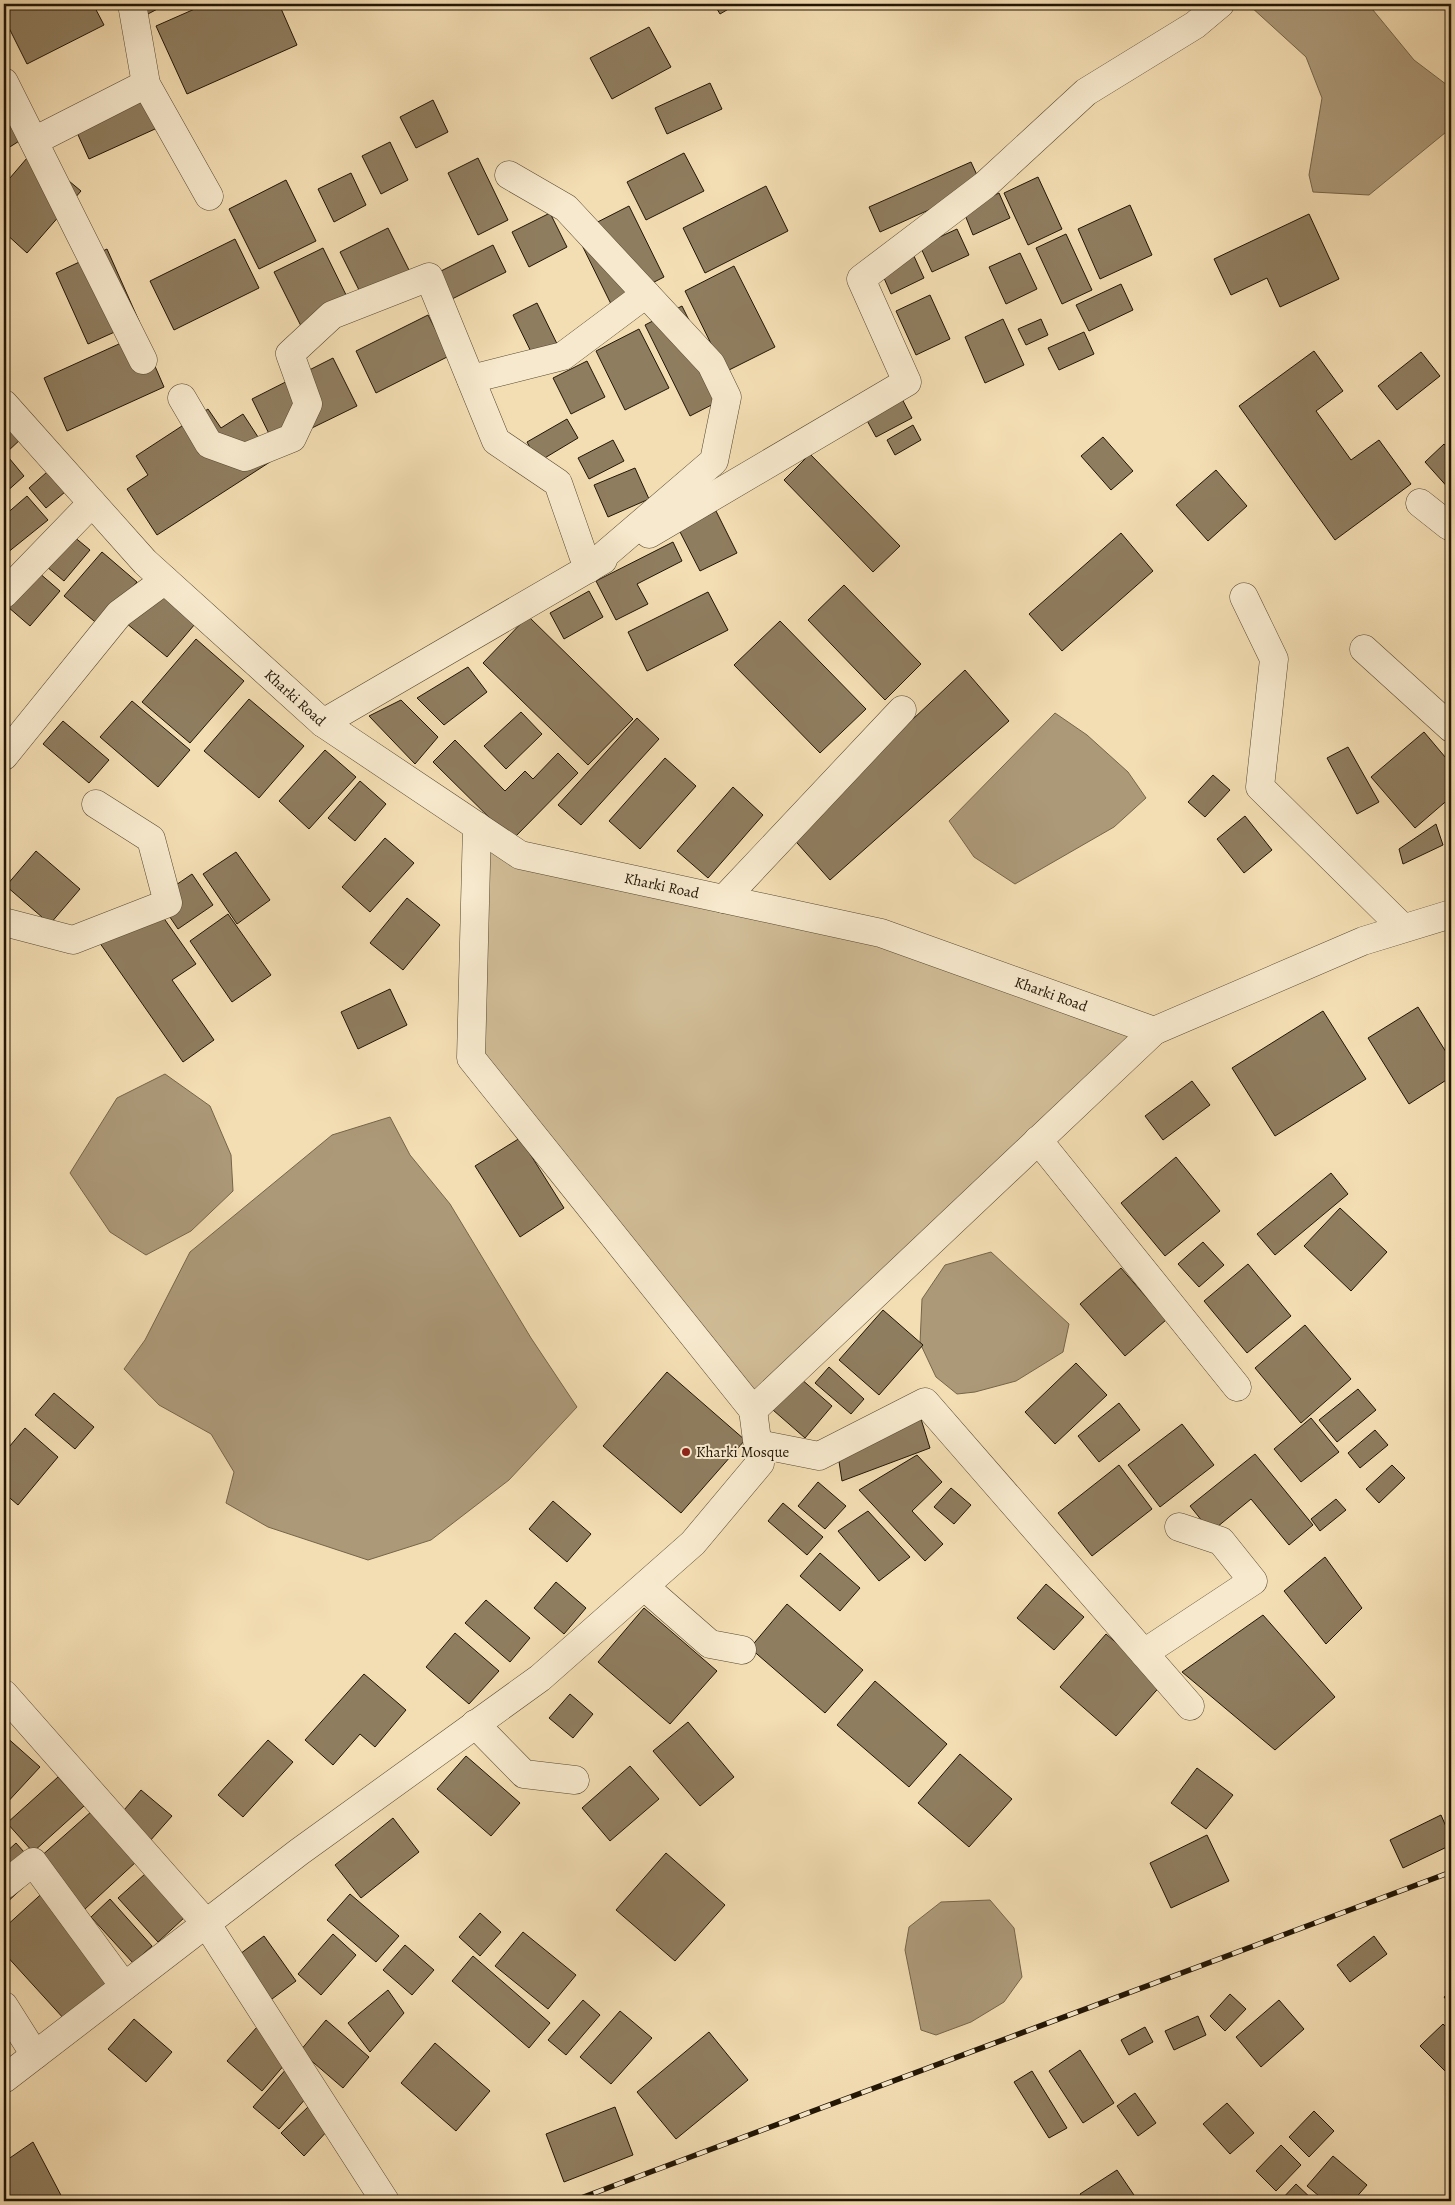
<svg xmlns="http://www.w3.org/2000/svg" width="1455" height="2205" font-family="Alegreya,serif">
<style>
.green{fill:#cfbb95;stroke:#78684e}
.water{fill:#ac9978;stroke:#75654a}
.building{fill:#8f7d5f;stroke:#221606}
.lines{fill:none;stroke-linecap:round;stroke-linejoin:round}
.minor-casing{stroke:#564831;stroke-width:29}
.minor{stroke:#f7e9cd;stroke-width:28}
.rail-casing{stroke:#221606;stroke-width:5.5}
.rail{stroke:#f7e9cd;stroke-width:4;stroke-dasharray:11;stroke-linecap:butt}
.poi-dot{fill:#8f2418;stroke:#f7e9cd;stroke-width:2}
.labels{text-anchor:middle;dominant-baseline:central;stroke-width:4;stroke-linejoin:round;paint-order:stroke}
.street-label{font-size:15px;fill:#221606;stroke:#f7e9cd}
.poi-label{font-size:15px;fill:#221606;stroke:#f7e9cd;text-anchor:start}
</style>
<rect width="100%" height="100%" fill="#f3ddb2"/>
<filter id="stains"><feTurbulence type="fractalNoise" baseFrequency=".004" numOctaves="4"/><feColorMatrix values="0 0 0 0 .2 0 0 0 0 .09 0 0 0 0 .02 0 0 0 .5 -.17"/></filter>
<radialGradient id="worn" r=".72"><stop offset=".6" stop-color="#630" stop-opacity="0"/><stop offset="1" stop-color="#630" stop-opacity=".3"/></radialGradient>
<!-- green -->
<path class="green" d="M 481,833 L 878,937 L 1145,1033 L 754,1403 L 477,1054 Z"/>
<!-- water -->
<path class="water" d="M 1252,4 L 1368,4 L 1414,60 L 1451,88 L 1451,128 L 1369,195 L 1313,192 L 1309,175 L 1322,98 L 1306,57 L 1250,6 Z
M 1055,713 L 1087,735 L 1128,772 L 1146,798 L 1114,827 L 1015,884 L 974,857 L 949,821 Z
M 165,1074 L 210,1106 L 231,1155 L 233,1191 L 191,1231 L 146,1255 L 110,1232 L 70,1173 L 117,1098 Z
M 390,1117 L 410,1155 L 450,1204 L 531,1338 L 577,1407 L 509,1480 L 431,1540 L 368,1560 L 268,1527 L 226,1503 L 234,1472 L 211,1434 L 159,1405 L 124,1369 L 145,1340 L 190,1252 L 332,1135 Z
M 991,1252 L 1069,1324 L 1063,1352 L 1016,1381 L 975,1392 L 957,1394 L 936,1377 L 920,1343 L 922,1299 L 945,1265 Z
M 990,1900 L 1014,1928 L 1022,1977 L 1004,2002 L 971,2022 L 936,2035 L 921,2030 L 905,1950 L 909,1927 L 941,1902 Z"/>
<!-- building -->
<path class="building" d="M 4,4 L 93,4 L 104,25 L 27,64 L 4,18 Z
M 140,4 L 167,4 L 146,15 Z
M 206,4 L 279,4 L 297,45 L 187,94 L 156,26 Z
M 714,4 L 737,4 L 720,14 Z
M 649,27 L 671,67 L 612,99 L 590,58 Z
M 146,80 L 166,124 L 89,159 L 69,115 Z
M 710,83 L 722,109 L 667,134 L 655,108 Z
M 433,100 L 448,132 L 416,148 L 400,117 Z
M 11,118 L 24,138 L 5,150 L 4,123 Z
M 390,142 L 408,180 L 381,194 L 362,156 Z
M 33,151 L 81,191 L 27,253 L 4,232 L 4,185 Z
M 684,153 L 704,191 L 646,220 L 627,182 Z
M 478,158 L 508,220 L 478,235 L 448,173 Z
M 971,162 L 982,186 L 880,232 L 869,207 Z
M 351,173 L 366,205 L 334,222 L 318,189 Z
M 1038,177 L 1062,229 L 1028,245 L 1004,193 Z
M 286,180 L 316,241 L 259,269 L 229,209 Z
M 766,186 L 788,231 L 705,273 L 683,228 Z
M 999,193 L 1010,218 L 973,235 L 963,210 Z
M 1130,205 L 1152,255 L 1100,279 L 1078,229 Z
M 629,206 L 664,277 L 611,304 L 576,233 Z
M 550,213 L 567,247 L 529,267 L 512,232 Z
M 1309,214 L 1339,279 L 1280,307 L 1267,278 L 1231,295 L 1214,259 Z
M 388,228 L 412,276 L 364,300 L 340,252 Z
M 957,229 L 969,255 L 932,272 L 920,246 Z
M 1066,234 L 1092,290 L 1062,304 L 1036,248 Z
M 235,239 L 259,288 L 174,330 L 150,281 Z
M 493,245 L 506,272 L 442,304 L 429,277 Z
M 323,248 L 351,305 L 303,330 L 274,272 Z
M 107,249 L 139,321 L 88,344 L 56,273 Z
M 1020,253 L 1037,289 L 1006,304 L 989,267 Z
M 913,254 L 924,278 L 891,294 L 880,269 Z
M 734,266 L 775,347 L 725,372 L 685,291 Z
M 1121,284 L 1133,310 L 1089,331 L 1076,305 Z
M 930,295 L 950,339 L 916,355 L 896,311 Z
M 537,303 L 563,356 L 539,368 L 513,315 Z
M 682,306 L 727,397 L 690,416 L 645,325 Z
M 428,315 L 449,356 L 376,393 L 356,351 Z
M 1003,319 L 1024,365 L 985,383 L 965,337 Z
M 1041,319 L 1048,335 L 1026,345 L 1018,329 Z
M 639,329 L 669,388 L 625,410 L 596,351 Z
M 1084,332 L 1094,354 L 1059,370 L 1048,348 Z
M 141,334 L 164,387 L 67,431 L 44,378 Z
M 1314,351 L 1343,391 L 1316,411 L 1351,460 L 1379,440 L 1411,484 L 1335,540 L 1239,406 Z
M 1421,352 L 1440,376 L 1397,410 L 1378,386 Z
M 333,358 L 357,406 L 275,446 L 252,399 Z
M 587,361 L 605,397 L 571,414 L 553,378 Z
M 900,395 L 912,418 L 876,437 L 864,415 Z
M 208,409 L 221,428 L 243,414 L 273,460 L 157,535 L 127,489 L 148,475 L 136,456 Z
M 4,417 L 22,438 L 7,452 L 4,448 Z
M 567,419 L 578,438 L 538,462 L 527,442 Z
M 913,425 L 921,440 L 895,455 L 887,440 Z
M 1103,437 L 1133,471 L 1111,490 L 1081,456 Z
M 613,440 L 624,461 L 589,479 L 578,458 Z
M 1444,444 L 1451,452 L 1451,491 L 1425,462 Z
M 4,452 L 24,476 L 4,494 Z
M 810,454 L 900,546 L 873,572 L 784,480 Z
M 635,468 L 649,499 L 608,517 L 594,485 Z
M 1216,470 L 1247,506 L 1208,541 L 1176,505 Z
M 47,472 L 65,492 L 46,508 L 29,488 Z
M 27,496 L 48,520 L 7,553 L 4,549 L 4,516 Z
M 716,511 L 737,553 L 700,571 L 679,530 Z
M 1121,533 L 1153,571 L 1062,651 L 1029,614 Z
M 73,536 L 90,550 L 64,581 L 47,567 Z
M 673,542 L 682,561 L 637,584 L 648,604 L 616,620 L 596,581 Z
M 102,552 L 137,582 L 100,626 L 64,596 Z
M 38,572 L 60,591 L 30,626 L 8,607 Z
M 148,584 L 195,624 L 167,657 L 120,618 Z
M 844,585 L 921,664 L 885,700 L 808,620 Z
M 589,591 L 603,617 L 564,639 L 550,613 Z
M 708,592 L 728,630 L 647,671 L 628,632 Z
M 528,616 L 633,719 L 588,765 L 483,663 Z
M 780,621 L 866,709 L 820,753 L 734,665 Z
M 196,639 L 244,681 L 190,743 L 142,702 Z
M 468,667 L 487,692 L 444,725 L 417,698 Z
M 965,670 L 1009,721 L 830,880 L 790,835 Z
M 249,699 L 304,746 L 259,798 L 204,751 Z
M 401,700 L 438,737 L 415,764 L 369,716 Z
M 132,701 L 190,750 L 158,787 L 100,737 Z
M 521,712 L 542,734 L 506,769 L 484,746 Z
M 637,718 L 659,739 L 581,825 L 558,805 Z
M 63,721 L 109,760 L 89,783 L 43,744 Z
M 1424,732 L 1451,764 L 1451,797 L 1415,828 L 1371,777 Z
M 455,740 L 505,791 L 525,771 L 533,779 L 558,753 L 578,773 L 512,840 L 433,762 Z
M 1348,747 L 1379,802 L 1357,814 L 1327,758 Z
M 325,750 L 356,777 L 309,829 L 279,801 Z
M 665,758 L 696,786 L 640,849 L 609,821 Z
M 1213,775 L 1230,790 L 1205,817 L 1188,802 Z
M 360,781 L 386,804 L 355,841 L 328,818 Z
M 733,787 L 763,815 L 708,878 L 677,851 Z
M 1245,816 L 1272,850 L 1244,873 L 1217,839 Z
M 1436,824 L 1443,845 L 1403,864 L 1399,849 Z
M 385,838 L 414,863 L 370,912 L 342,887 Z
M 36,851 L 80,889 L 50,924 L 6,886 Z
M 236,852 L 270,900 L 237,924 L 203,874 Z
M 192,874 L 213,905 L 178,929 L 157,898 Z
M 407,898 L 440,925 L 403,970 L 370,943 Z
M 151,900 L 196,964 L 172,980 L 214,1040 L 183,1062 L 97,939 Z
M 228,914 L 271,975 L 232,1002 L 190,941 Z
M 390,989 L 407,1025 L 358,1049 L 341,1012 Z
M 1418,1007 L 1451,1060 L 1451,1077 L 1409,1104 L 1368,1038 Z
M 1323,1011 L 1366,1079 L 1275,1136 L 1232,1068 Z
M 1192,1081 L 1210,1105 L 1163,1140 L 1145,1116 Z
M 520,1138 L 564,1208 L 520,1237 L 475,1166 Z
M 1176,1157 L 1220,1211 L 1165,1256 L 1121,1203 Z
M 1331,1173 L 1348,1194 L 1275,1255 L 1257,1234 Z
M 1340,1208 L 1387,1252 L 1351,1291 L 1304,1246 Z
M 1203,1242 L 1224,1265 L 1199,1287 L 1178,1264 Z
M 1248,1264 L 1291,1316 L 1247,1353 L 1204,1301 Z
M 1121,1268 L 1166,1320 L 1125,1356 L 1080,1304 Z
M 883,1310 L 923,1345 L 879,1395 L 839,1360 Z
M 1305,1325 L 1351,1379 L 1301,1423 L 1255,1368 Z
M 1076,1363 L 1107,1395 L 1055,1444 L 1025,1412 Z
M 829,1367 L 864,1399 L 851,1414 L 815,1383 Z
M 667,1372 L 745,1440 L 681,1513 L 603,1446 Z
M 800,1378 L 832,1406 L 805,1438 L 773,1410 Z
M 1358,1389 L 1376,1410 L 1337,1442 L 1319,1420 Z
M 54,1393 L 94,1427 L 75,1449 L 35,1415 Z
M 1119,1403 L 1140,1430 L 1099,1462 L 1078,1436 Z
M 1311,1418 L 1339,1452 L 1301,1482 L 1274,1449 Z
M 921,1419 L 930,1448 L 842,1481 L 838,1455 Z
M 1182,1424 L 1214,1465 L 1160,1507 L 1128,1465 Z
M 25,1428 L 58,1457 L 18,1505 L 4,1493 L 4,1453 Z
M 1375,1430 L 1388,1445 L 1360,1468 L 1348,1453 Z
M 1255,1454 L 1313,1525 L 1289,1545 L 1251,1499 L 1211,1532 L 1190,1506 Z
M 917,1455 L 942,1482 L 912,1511 L 943,1544 L 925,1561 L 859,1490 Z
M 1119,1465 L 1152,1509 L 1092,1556 L 1058,1513 Z
M 1392,1465 L 1405,1478 L 1379,1503 L 1366,1489 Z
M 818,1482 L 846,1506 L 825,1529 L 798,1506 Z
M 951,1488 L 971,1505 L 954,1524 L 934,1507 Z
M 1336,1499 L 1346,1510 L 1320,1531 L 1311,1519 Z
M 553,1501 L 591,1534 L 567,1562 L 529,1529 Z
M 783,1503 L 823,1537 L 807,1555 L 768,1521 Z
M 868,1511 L 910,1557 L 879,1581 L 838,1531 Z
M 820,1553 L 860,1588 L 840,1611 L 800,1576 Z
M 1325,1557 L 1362,1608 L 1326,1644 L 1284,1591 Z
M 556,1582 L 586,1608 L 564,1634 L 534,1608 Z
M 1046,1584 L 1084,1617 L 1054,1650 L 1017,1618 Z
M 486,1600 L 530,1638 L 510,1662 L 465,1623 Z
M 787,1604 L 863,1670 L 825,1713 L 750,1648 Z
M 644,1608 L 717,1671 L 670,1724 L 598,1662 Z
M 1263,1615 L 1335,1697 L 1275,1750 L 1182,1672 Z
M 455,1633 L 499,1671 L 469,1704 L 426,1667 Z
M 1106,1634 L 1163,1683 L 1116,1736 L 1060,1687 Z
M 364,1674 L 406,1710 L 375,1747 L 360,1734 L 333,1765 L 305,1740 Z
M 875,1681 L 947,1744 L 909,1787 L 837,1725 Z
M 570,1694 L 593,1714 L 573,1738 L 549,1718 Z
M 688,1722 L 734,1777 L 700,1806 L 653,1751 Z
M 4,1735 L 40,1767 L 4,1806 Z
M 268,1740 L 293,1762 L 243,1817 L 218,1795 Z
M 960,1754 L 1012,1799 L 969,1847 L 918,1803 Z
M 466,1756 L 520,1803 L 491,1836 L 437,1789 Z
M 630,1766 L 659,1799 L 610,1841 L 582,1808 Z
M 1197,1768 L 1233,1795 L 1206,1829 L 1171,1803 Z
M 58,1777 L 84,1806 L 33,1852 L 7,1823 Z
M 141,1790 L 172,1816 L 149,1842 L 119,1816 Z
M 92,1811 L 137,1861 L 85,1909 L 39,1858 Z
M 1441,1815 L 1451,1838 L 1451,1845 L 1403,1868 L 1390,1840 Z
M 393,1818 L 419,1852 L 361,1898 L 335,1865 Z
M 1207,1835 L 1229,1881 L 1171,1908 L 1150,1863 Z
M 16,1843 L 41,1871 L 4,1905 L 4,1854 Z
M 666,1853 L 725,1905 L 675,1961 L 616,1910 Z
M 145,1874 L 185,1917 L 158,1942 L 118,1898 Z
M 48,1888 L 122,1969 L 65,2020 L 4,1953 L 4,1928 Z
M 350,1894 L 399,1936 L 376,1962 L 327,1920 Z
M 110,1899 L 152,1946 L 133,1963 L 91,1917 Z
M 480,1913 L 501,1932 L 480,1956 L 459,1937 Z
M 523,1932 L 576,1975 L 548,2009 L 495,1966 Z
M 333,1934 L 356,1955 L 321,1995 L 298,1974 Z
M 264,1936 L 296,1981 L 260,2008 L 228,1963 Z
M 1374,1936 L 1387,1954 L 1350,1982 L 1337,1965 Z
M 405,1945 L 434,1970 L 412,1995 L 383,1970 Z
M 473,1956 L 550,2023 L 529,2048 L 452,1981 Z
M 388,1990 L 404,2013 L 370,2052 L 348,2023 Z
M 1451,1991 L 1451,2006 L 1444,1997 Z
M 1230,1994 L 1246,2009 L 1225,2031 L 1210,2016 Z
M 583,2000 L 600,2015 L 566,2055 L 548,2040 Z
M 1279,2000 L 1304,2029 L 1261,2067 L 1236,2037 Z
M 620,2011 L 652,2038 L 611,2084 L 580,2057 Z
M 1198,2016 L 1206,2035 L 1174,2050 L 1165,2031 Z
M 134,2019 L 172,2052 L 146,2082 L 108,2049 Z
M 326,2020 L 369,2057 L 343,2088 L 300,2051 Z
M 1443,2024 L 1451,2032 L 1451,2077 L 1420,2046 Z
M 257,2027 L 291,2057 L 262,2091 L 227,2061 Z
M 1145,2027 L 1153,2042 L 1129,2055 L 1121,2040 Z
M 709,2032 L 748,2080 L 676,2139 L 637,2092 Z
M 435,2043 L 490,2091 L 456,2131 L 401,2083 Z
M 1080,2050 L 1114,2103 L 1083,2123 L 1049,2071 Z
M 288,2067 L 314,2089 L 279,2129 L 253,2107 Z
M 1032,2071 L 1067,2128 L 1049,2138 L 1014,2082 Z
M 1135,2093 L 1156,2123 L 1138,2136 L 1117,2106 Z
M 1227,2103 L 1254,2133 L 1230,2154 L 1203,2124 Z
M 309,2106 L 330,2128 L 304,2156 L 281,2133 Z
M 615,2107 L 633,2155 L 564,2182 L 546,2134 Z
M 1314,2111 L 1334,2131 L 1309,2157 L 1289,2137 Z
M 33,2142 L 64,2201 L 5,2201 L 4,2162 Z
M 1281,2145 L 1301,2165 L 1276,2191 L 1256,2171 Z
M 1333,2156 L 1367,2185 L 1353,2201 L 1325,2201 L 1307,2186 Z
M 1117,2170 L 1136,2198 L 1131,2201 L 1085,2201 L 1080,2194 Z
M 1296,2184 L 1314,2201 L 1280,2201 Z"/>
<g class="lines">
<!-- minor casing -->
<g class="minor-casing">
<g id="minor">
<path d="M 132,4 L 146,84 L 209,196"/>
<path d="M 4,82 L 143,360"/>
<path d="M 34,141 L 146,84"/>
<path d="M 471,379 L 563,356 L 646,294"/>
<path d="M 182,398 L 209,444 L 245,457 L 292,438 L 308,404 L 290,354 L 332,315 L 429,277 L 496,441 L 558,483 L 588,569 L 714,461 L 727,397 L 711,364 L 566,208 L 509,175"/>
<path id="s1" d="M 4,404 L 145,562 L 323,723 L 520,855 L 881,933 L 1154,1031 L 1363,941 L 1451,914"/>
<path d="M 1420,503 L 1449,526 L 1451,524"/>
<path d="M 649,534 L 907,382 L 861,279 L 985,185 L 1086,92 L 1195,25 L 1220,4"/>
<path d="M 4,594 L 92,503"/>
<path d="M 1244,597 L 1274,659 L 1260,787 L 1403,928"/>
<path d="M 1364,649 L 1451,728"/>
<path d="M 323,723 L 603,560"/>
<path d="M 4,756 L 119,614 L 165,580"/>
<path d="M 477,826 L 471,1058 L 753,1410 L 1154,1031"/>
<path d="M 724,899 L 902,710"/>
<path d="M 4,922 L 73,940 L 168,903 L 151,839 L 96,804"/>
<path d="M 1038,1140 L 1237,1387"/>
<path d="M 758,1444 L 819,1456 L 925,1402 L 1190,1706"/>
<path d="M 654,1595 L 710,1644 L 742,1650"/>
<path d="M 1144,1653 L 1253,1581 L 1221,1541 L 1179,1527"/>
<path d="M 4,1694 L 206,1923 L 385,2201"/>
<path d="M 475,1724 L 524,1774 L 575,1780"/>
<path d="M 4,1885 L 33,1862 L 124,1986"/>
<path d="M 4,2006 L 35,2055"/>
<path d="M 4,2079 L 299,1852 L 540,1678 L 693,1543 L 760,1463 L 753,1410"/>
</g>
</g>
<!-- minor -->
<use href="#minor" class="minor"/>
<!-- rail casing -->
<g class="rail-casing">
<path id="rail" d="M 573,2201 L 1451,1872"/>
</g>
<!-- rail -->
<use href="#rail" class="rail"/>
</g>
<!-- markers -->
<circle class="poi-dot" cx="686" cy="1452" r="5"/>
<g class="labels">
<!-- street labels -->
<g class="street-label">
<text stroke="none"><textPath href="#s1" startOffset="414">Kharki Road</textPath></text>
<text stroke="none"><textPath href="#s1" startOffset="834">Kharki Road</textPath></text>
<text stroke="none"><textPath href="#s1" startOffset="1239">Kharki Road</textPath></text>
</g>
<!-- poi labels -->
<g class="poi-label">
<text x="696" y="1452">Kharki Mosque</text>
</g>
</g>
<!-- margin -->
<rect width="1455" height="2205" fill="none" stroke="#f3ddb2" stroke-width="20"/>
<rect x="5" y="5" width="1445" height="2195" fill="none" stroke="#221606" stroke-width="2.5"/>
<rect x="10" y="10" width="1435" height="2185" fill="none" stroke="#221606"/>
<rect width="100%" height="100%" filter="url(#stains)"/>
<rect width="100%" height="100%" fill="url(#worn)"/>
</svg>
